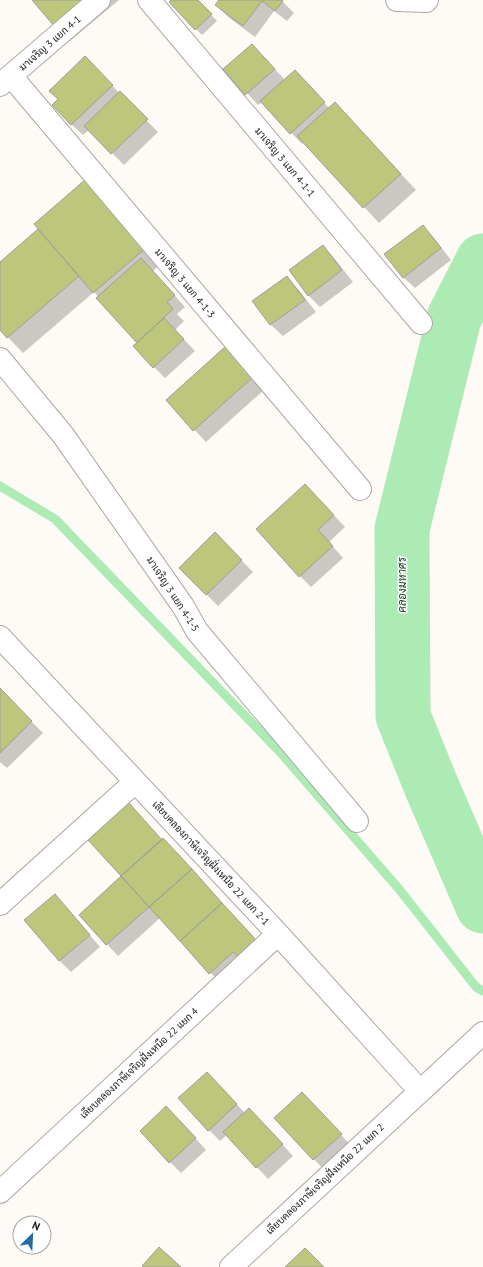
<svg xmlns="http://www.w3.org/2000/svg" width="483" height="1267" font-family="'PT Sans',Sarabun,sans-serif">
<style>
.shadow{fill:#0003}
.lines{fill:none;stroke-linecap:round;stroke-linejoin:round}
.stream{stroke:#acebb4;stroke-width:9}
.river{stroke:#acebb4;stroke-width:55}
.building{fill:#bdc77c;stroke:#9e9e9a}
.street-casing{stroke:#aba8a4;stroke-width:24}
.street{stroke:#fff;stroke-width:22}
.labels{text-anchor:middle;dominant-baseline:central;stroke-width:3;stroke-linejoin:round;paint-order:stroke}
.street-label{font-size:10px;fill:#1c1b1a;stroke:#fff}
.water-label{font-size:11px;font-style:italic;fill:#14401e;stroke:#fff}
</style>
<rect width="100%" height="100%" fill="#fefbf6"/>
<!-- shadow -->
<path class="shadow" d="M 33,0 L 119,0 L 70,41 L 55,25 Z
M 172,0 L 197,0 L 217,21 L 202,35 L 170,2 Z
M 221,0 L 283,0 L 282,1 L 294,13 L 287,21 L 274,11 L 255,37 L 228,17 L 217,5 Z
M 263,56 L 285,80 L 306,83 L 329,108 L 335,103 L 416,190 L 379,223 L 304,142 L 302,144 L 262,102 L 258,105 L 225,69 Z
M 85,58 L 158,132 L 124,165 L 89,130 L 83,135 L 71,124 L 59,99 Z
M 86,181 L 161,264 L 153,271 L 185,307 L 177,314 L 184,321 L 175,330 L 195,351 L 165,378 L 154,367 L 138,343 L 94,292 L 23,353 L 0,329 L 0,263 L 39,230 Z
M 423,226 L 434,238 L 451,260 L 415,288 L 403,277 Z
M 323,246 L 334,258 L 353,282 L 320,307 L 308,295 Z
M 286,277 L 298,289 L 316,312 L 283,336 L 271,325 L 253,301 Z
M 226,347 L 265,389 L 206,442 L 167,401 Z
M 317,497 L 345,527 L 329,542 L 343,558 L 311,587 L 300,576 Z
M 215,533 L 253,572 L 218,606 L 180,568 Z
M 0,690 L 43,733 L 7,768 L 0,762 Z
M 163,839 L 268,954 L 221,984 L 160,918 L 118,956 L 107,944 L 123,876 Z
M 55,895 L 66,907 L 100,947 L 71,972 L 59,960 Z
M 218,1085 L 245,1113 L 261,1121 L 293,1156 L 268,1179 L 227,1135 L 220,1141 L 209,1130 Z
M 314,1105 L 352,1147 L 325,1171 L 276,1118 Z
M 178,1119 L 206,1150 L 181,1173 L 170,1162 Z"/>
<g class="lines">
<!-- stream -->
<path class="stream" d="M 0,486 L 55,519 L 280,752 L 399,889 L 476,987 L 483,991"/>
<!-- river -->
<path class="river" d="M 483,261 L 454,318 L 402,529 L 403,716 L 430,783 L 483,906"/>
</g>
<!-- building -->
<path class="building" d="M 32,0 L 85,0 L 54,26 Z
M 171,0 L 198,0 L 212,14 L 195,30 L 169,2 Z
M 219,0 L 282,0 L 283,1 L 275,11 L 262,1 L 243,26 L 215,5 Z
M 252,44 L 275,69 L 245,95 L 223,69 Z
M 85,56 L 113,85 L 71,125 L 52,105 L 58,99 L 49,91 Z
M 295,70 L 325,102 L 290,134 L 260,101 Z
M 120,91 L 148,119 L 111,154 L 84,126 Z
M 335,102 L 401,174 L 363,208 L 297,136 Z
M 86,179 L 146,248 L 93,293 L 34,224 Z
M 423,225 L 441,248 L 403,278 L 384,254 Z
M 38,229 L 79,276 L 7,338 L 0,330 L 0,262 Z
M 323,245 L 342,270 L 308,296 L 289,270 Z
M 141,258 L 175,295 L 167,302 L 173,309 L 137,343 L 96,298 Z
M 287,276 L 305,300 L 270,325 L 252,301 Z
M 164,318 L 184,339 L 153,368 L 133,346 Z
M 226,346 L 254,376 L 193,431 L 166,400 Z
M 305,484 L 334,515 L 318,530 L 333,546 L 299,577 L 256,529 Z
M 215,532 L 242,560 L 206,595 L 179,568 Z
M 0,688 L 32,721 L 0,753 Z
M 129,803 L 162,840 L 121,876 L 88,840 Z
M 163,838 L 192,869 L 149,907 L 121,876 Z
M 192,869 L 222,903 L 180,941 L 149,907 Z
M 121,876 L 149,907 L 106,945 L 79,915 Z
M 55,894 L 90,935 L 59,961 L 24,920 Z
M 222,903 L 258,942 L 240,958 L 233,952 L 209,974 L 180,941 Z
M 207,1072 L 237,1104 L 208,1131 L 178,1098 Z
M 302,1092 L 342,1134 L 313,1160 L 274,1118 Z
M 166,1106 L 196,1138 L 169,1163 L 140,1131 Z
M 249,1108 L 283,1144 L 256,1168 L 223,1132 Z
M 159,1247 L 181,1267 L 143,1267 L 142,1266 Z
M 305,1248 L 324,1267 L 285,1267 Z"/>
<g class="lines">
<!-- street casing -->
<g class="street-casing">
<path id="street" d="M 149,0 L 421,323
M 397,0 L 426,1 L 427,0
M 11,76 L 360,489
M 0,85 L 99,0
M 0,359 L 63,435 L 183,606 L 197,631 L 357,821
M 0,637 L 278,934 L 420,1091
M 0,904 L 135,782
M 0,1192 L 278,934
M 231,1267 L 483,1033"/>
</g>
<!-- street -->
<use href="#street" class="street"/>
</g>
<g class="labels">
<!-- street labels -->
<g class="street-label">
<text transform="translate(50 43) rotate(-41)">มาเจริญ 3 แยก 4-1</text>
<text transform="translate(285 162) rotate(50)">มาเจริญ 3 แยก 4-1-1</text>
<text transform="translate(185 283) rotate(50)">มาเจริญ 3 แยก 4-1-3</text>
<text transform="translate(173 594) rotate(57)">มาเจริญ 3 แยก 4-1-5</text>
<text transform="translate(211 863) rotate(47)">เลียบคลองภาษีเจริญฝั่งเหนือ 22 แยก 2-1</text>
<text transform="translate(139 1063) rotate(-43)">เลียบคลองภาษีเจริญฝั่งเหนือ 22 แยก 4</text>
<text transform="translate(325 1179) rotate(-43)">เลียบคลองภาษีเจริญฝั่งเหนือ 22 แยก 2</text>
</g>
<!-- water labels -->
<g class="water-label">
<text transform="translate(402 585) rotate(-90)">คลองมหาศร</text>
</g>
</g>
<!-- north arrow -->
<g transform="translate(32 1235) rotate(24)"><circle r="19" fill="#ffffff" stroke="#a4a4a3"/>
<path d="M0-3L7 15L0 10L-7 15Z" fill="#266a9f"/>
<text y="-6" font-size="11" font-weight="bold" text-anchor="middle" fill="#1c1b1a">N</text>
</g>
</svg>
